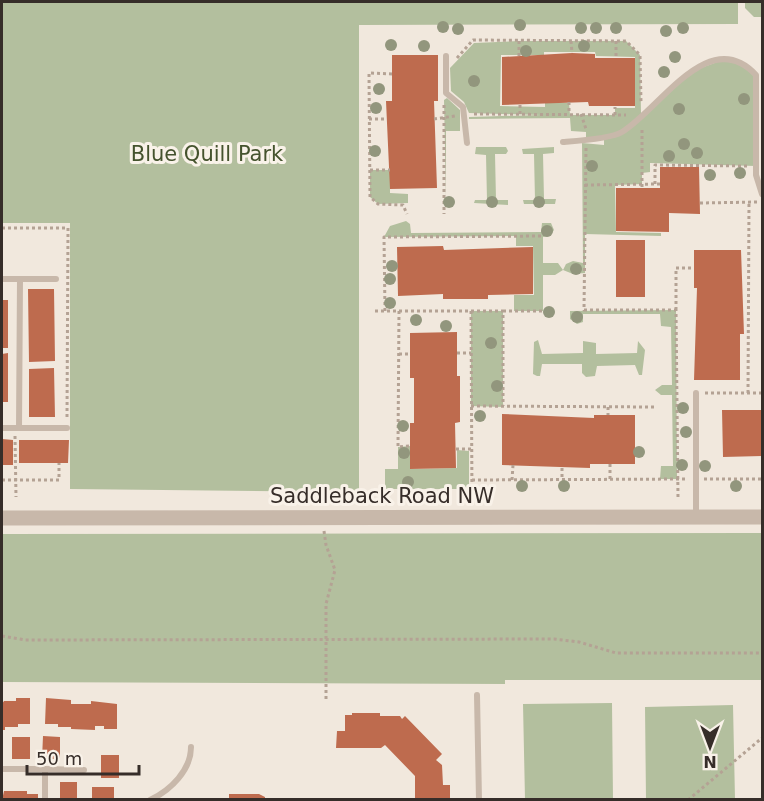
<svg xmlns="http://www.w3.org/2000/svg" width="764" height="801" font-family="'DejaVu Sans',sans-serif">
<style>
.green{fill:#b3bf9e;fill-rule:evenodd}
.building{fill:#be6b4e}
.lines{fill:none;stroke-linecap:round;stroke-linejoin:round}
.path{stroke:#b4a294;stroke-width:3;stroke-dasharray:3 3;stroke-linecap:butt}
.service{stroke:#c8b8aa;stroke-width:6}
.tertiary{stroke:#c8b8aa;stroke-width:15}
.tree{fill:#92967d}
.labels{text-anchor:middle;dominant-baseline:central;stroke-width:6;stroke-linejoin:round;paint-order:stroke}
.park-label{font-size:21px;fill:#45532e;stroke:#f9f2e9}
.street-label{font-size:21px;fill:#362d29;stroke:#f9f2e9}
</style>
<rect width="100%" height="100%" fill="#f1e8dd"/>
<!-- green -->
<path class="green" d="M 2,2 L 738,2 L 738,24 L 359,25 L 359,492 L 70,489 L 70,223 L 2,223 Z
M 745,2 L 762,2 L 762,17 L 754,17 L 745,8 Z
M 519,41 L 626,41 L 640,55 L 641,114 L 690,72 L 728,58 L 756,75 L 756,166 L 650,163 L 650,172 L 642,173 L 642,184 L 615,185 L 616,232 L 661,233 L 661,236 L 585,234 L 585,273 L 573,274 L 563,270 L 555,275 L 543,275 L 543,311 L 514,311 L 514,295 L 534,295 L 533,246 L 516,246 L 516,236 L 384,237 L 390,226 L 406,221 L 410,224 L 411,233 L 541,232 L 542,223 L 551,223 L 554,230 L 550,236 L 543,237 L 543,263 L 558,263 L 563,270 L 566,264 L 573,261 L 583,263 L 582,143 L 604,145 L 604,136 L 586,139 L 586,132 L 571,131 L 570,118 L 469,119 L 469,117 L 541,115 L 469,113 L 464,102 L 451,91 L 450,68 L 474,43 ZM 544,52 L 595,52 L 596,56 L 635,57 L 635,108 L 615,108 L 615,115 L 570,115 L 569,103 L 545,102 L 545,107 L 500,106 L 501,55 L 544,55 Z
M 447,98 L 460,110 L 460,131 L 446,131 L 446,199 L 444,100 Z
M 476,147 L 506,147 L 508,151 L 506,154 L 495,154 L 496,200 L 508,200 L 508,205 L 474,203 L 475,200 L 487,200 L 486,155 L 475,154 Z
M 554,147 L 554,153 L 543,154 L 544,199 L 556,199 L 555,204 L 524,204 L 523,200 L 535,200 L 534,154 L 523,154 L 522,149 Z
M 370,170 L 390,170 L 390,193 L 408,194 L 408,203 L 378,204 L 370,197 Z
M 676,310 L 677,479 L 660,479 L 661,466 L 673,466 L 672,395 L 661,395 L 655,390 L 662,385 L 672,385 L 671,327 L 661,326 L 660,314 L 583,314 L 583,322 L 577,324 L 570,319 L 570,311 Z
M 471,311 L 503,311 L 503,407 L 471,406 Z
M 538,340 L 542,354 L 583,353 L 583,341 L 596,343 L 596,354 L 637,353 L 638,341 L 645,350 L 642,375 L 639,375 L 635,365 L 597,366 L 595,376 L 586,377 L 582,373 L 582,364 L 542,364 L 540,376 L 537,376 L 533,374 L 534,342 Z
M 410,446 L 410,469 L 457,468 L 457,450 L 469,451 L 469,489 L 385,489 L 385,469 L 398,469 L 398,447 Z
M 762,533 L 762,680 L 505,680 L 505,684 L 2,682 L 2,534 Z
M 612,703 L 613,799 L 525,799 L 523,704 Z
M 733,705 L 735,799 L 646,799 L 645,707 Z"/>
<!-- building -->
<path class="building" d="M 572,53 L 595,54 L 595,58 L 635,58 L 635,106 L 589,106 L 588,102 L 502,105 L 502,57 Z
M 392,55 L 438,55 L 438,101 L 434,101 L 437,188 L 390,189 L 386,101 L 392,101 Z
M 660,167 L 699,167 L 700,214 L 669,213 L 669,232 L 616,231 L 616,188 L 660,188 Z
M 616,240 L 645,240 L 645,297 L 616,297 Z
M 443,246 L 444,250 L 533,247 L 533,294 L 488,295 L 488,299 L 443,299 L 443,294 L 398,296 L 397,247 Z
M 694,250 L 741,250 L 744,334 L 740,334 L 740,380 L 694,380 L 697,288 L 694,288 Z
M 28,289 L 54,289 L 55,361 L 29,362 Z
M 2,300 L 8,300 L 8,348 L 2,348 Z
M 457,332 L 457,376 L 460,376 L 460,422 L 455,423 L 456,468 L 410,469 L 410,423 L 414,423 L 414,378 L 410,378 L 410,333 Z
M 8,353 L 8,402 L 2,402 L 2,354 Z
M 54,368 L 55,417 L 29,417 L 29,369 Z
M 722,410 L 762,410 L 762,456 L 723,457 Z
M 502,414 L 594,418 L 594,415 L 635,415 L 635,464 L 590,464 L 590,468 L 502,465 Z
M 2,439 L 13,440 L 13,465 L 2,465 Z
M 19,440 L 69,440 L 68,463 L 19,463 Z
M 16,698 L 30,698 L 30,724 L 18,724 L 18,727 L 5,727 L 5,730 L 2,730 L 2,704 L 4,701 L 16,701 Z
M 46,698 L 71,700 L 71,704 L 91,704 L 91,701 L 117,704 L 117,729 L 104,729 L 104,726 L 95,726 L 95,730 L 71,729 L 71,727 L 58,727 L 58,724 L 45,724 Z
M 352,713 L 380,713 L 380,716 L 400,716 L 402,719 L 405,716 L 442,754 L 436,760 L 442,765 L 443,785 L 450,785 L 450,800 L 415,800 L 415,776 L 385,745 L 381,748 L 336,748 L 337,731 L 345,731 L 345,715 L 352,715 Z
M 43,736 L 60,737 L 60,759 L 42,759 Z
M 12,737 L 30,737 L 30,759 L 12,759 Z
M 101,755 L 119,755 L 119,778 L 101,778 Z
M 60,782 L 77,782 L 77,800 L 60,800 Z
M 92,787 L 114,787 L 114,800 L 92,800 Z
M 4,791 L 27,791 L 27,794 L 38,794 L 38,800 L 2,800 Z
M 229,794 L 259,794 L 265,797 L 265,800 L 229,800 Z"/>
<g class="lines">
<!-- path -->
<path class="path" d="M 519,41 L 519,57
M 571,41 L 572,53
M 616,41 L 616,58
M 457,58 L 473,40 L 626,41 L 640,55 L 641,103
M 392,74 L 369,73 L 370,197 L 378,204 L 403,205 L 407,214
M 569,102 L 569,114
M 444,105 L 444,214
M 474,114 L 626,115
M 520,114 L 520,105
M 581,114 L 586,129
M 615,115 L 615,107
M 369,119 L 386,119
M 434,119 L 455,116
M 642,130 L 642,188
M 586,148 L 584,310 L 676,310 L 678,498
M 370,170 L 390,170
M 655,184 L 655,165 L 748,166
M 585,185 L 660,184
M 700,203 L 758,202
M 2,228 L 68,228 L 67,417
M 676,310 L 676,268 L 694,268
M 375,311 L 471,311 L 472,498
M 385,311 L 384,237 L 543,236
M 399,311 L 398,447 L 410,446
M 471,311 L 503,311 L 503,406
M 503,311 L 543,311
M 457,353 L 471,353
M 399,354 L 409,354
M 705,393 L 762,393
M 748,393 L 749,202
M 471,406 L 655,407
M 608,407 L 608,415
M 15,436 L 16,497
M 456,449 L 471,449
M 562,468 L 562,480
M 610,479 L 610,464
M 704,479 L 762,479
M 2,480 L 59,480 L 59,463
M 472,480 L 686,479
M 512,480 L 513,465
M 325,503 L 325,496
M 324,531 L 326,545 L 335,570 L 326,604 L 326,700
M 2,636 L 25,640 L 554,639 L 579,642 L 616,653 L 762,653
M 688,800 L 762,738"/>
<!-- service -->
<path class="service" d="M 446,56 L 446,93 L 463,107 L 467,143
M 563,142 C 576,141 610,139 622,132 C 660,109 709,24 756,75 L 756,175 L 762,194
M 2,279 L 56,279
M 696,393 L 696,516
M 2,428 L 67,428
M 19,428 L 20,279
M 477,695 L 479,800
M 2,769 L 45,769 L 45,800
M 45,769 L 84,770
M 150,800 C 171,790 191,770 191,747"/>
<!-- tertiary -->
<path class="tertiary" d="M 2,518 L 762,517"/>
</g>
<!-- trees -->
<g class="tree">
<circle cx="520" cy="25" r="6"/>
<circle cx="443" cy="27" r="6"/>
<circle cx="581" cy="28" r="6"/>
<circle cx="596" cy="28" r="6"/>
<circle cx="616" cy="28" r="6"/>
<circle cx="683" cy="28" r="6"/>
<circle cx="458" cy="29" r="6"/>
<circle cx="666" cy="31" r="6"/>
<circle cx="391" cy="45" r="6"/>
<circle cx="424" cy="46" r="6"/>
<circle cx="584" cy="46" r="6"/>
<circle cx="526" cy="51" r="6"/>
<circle cx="675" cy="57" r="6"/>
<circle cx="664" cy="72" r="6"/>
<circle cx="474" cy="81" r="6"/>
<circle cx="379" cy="89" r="6"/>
<circle cx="744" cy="99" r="6"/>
<circle cx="376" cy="108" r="6"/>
<circle cx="679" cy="109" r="6"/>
<circle cx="684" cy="144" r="6"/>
<circle cx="375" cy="151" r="6"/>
<circle cx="697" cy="153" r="6"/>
<circle cx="669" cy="156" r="6"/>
<circle cx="592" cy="166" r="6"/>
<circle cx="740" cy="173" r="6"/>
<circle cx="710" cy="175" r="6"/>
<circle cx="449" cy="202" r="6"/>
<circle cx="492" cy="202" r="6"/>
<circle cx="539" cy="202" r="6"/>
<circle cx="547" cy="231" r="6"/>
<circle cx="392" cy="266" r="6"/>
<circle cx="576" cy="269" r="6"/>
<circle cx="390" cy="279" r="6"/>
<circle cx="390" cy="303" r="6"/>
<circle cx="549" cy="312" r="6"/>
<circle cx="577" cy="317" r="6"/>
<circle cx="416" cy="320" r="6"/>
<circle cx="446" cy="326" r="6"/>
<circle cx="491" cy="343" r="6"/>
<circle cx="497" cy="386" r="6"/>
<circle cx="683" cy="408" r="6"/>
<circle cx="480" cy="416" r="6"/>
<circle cx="403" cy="426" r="6"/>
<circle cx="686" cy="432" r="6"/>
<circle cx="639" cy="452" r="6"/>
<circle cx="404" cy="453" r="6"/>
<circle cx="682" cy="465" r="6"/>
<circle cx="705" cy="466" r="6"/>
<circle cx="408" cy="482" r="6"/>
<circle cx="522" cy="486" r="6"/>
<circle cx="564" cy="486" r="6"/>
<circle cx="736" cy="486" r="6"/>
</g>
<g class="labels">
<!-- park labels -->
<g class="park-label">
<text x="207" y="154">Blue Quill Park</text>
</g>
<!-- street labels -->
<g class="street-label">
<text x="382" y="496">Saddleback Road NW</text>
</g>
</g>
<!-- border -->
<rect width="764" height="801" fill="none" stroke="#362d29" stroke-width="6"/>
<!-- north arrow -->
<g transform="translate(710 747) rotate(180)" stroke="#f9f2e9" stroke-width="4.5" paint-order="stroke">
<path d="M0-4.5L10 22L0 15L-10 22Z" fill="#362d29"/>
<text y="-9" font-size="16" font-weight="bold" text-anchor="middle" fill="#362d29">N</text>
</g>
<!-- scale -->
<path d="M27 765v9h112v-9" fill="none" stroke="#362d29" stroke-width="3"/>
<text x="36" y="765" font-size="18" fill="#362d29" stroke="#f9f2e9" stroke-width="4.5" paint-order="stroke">50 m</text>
</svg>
